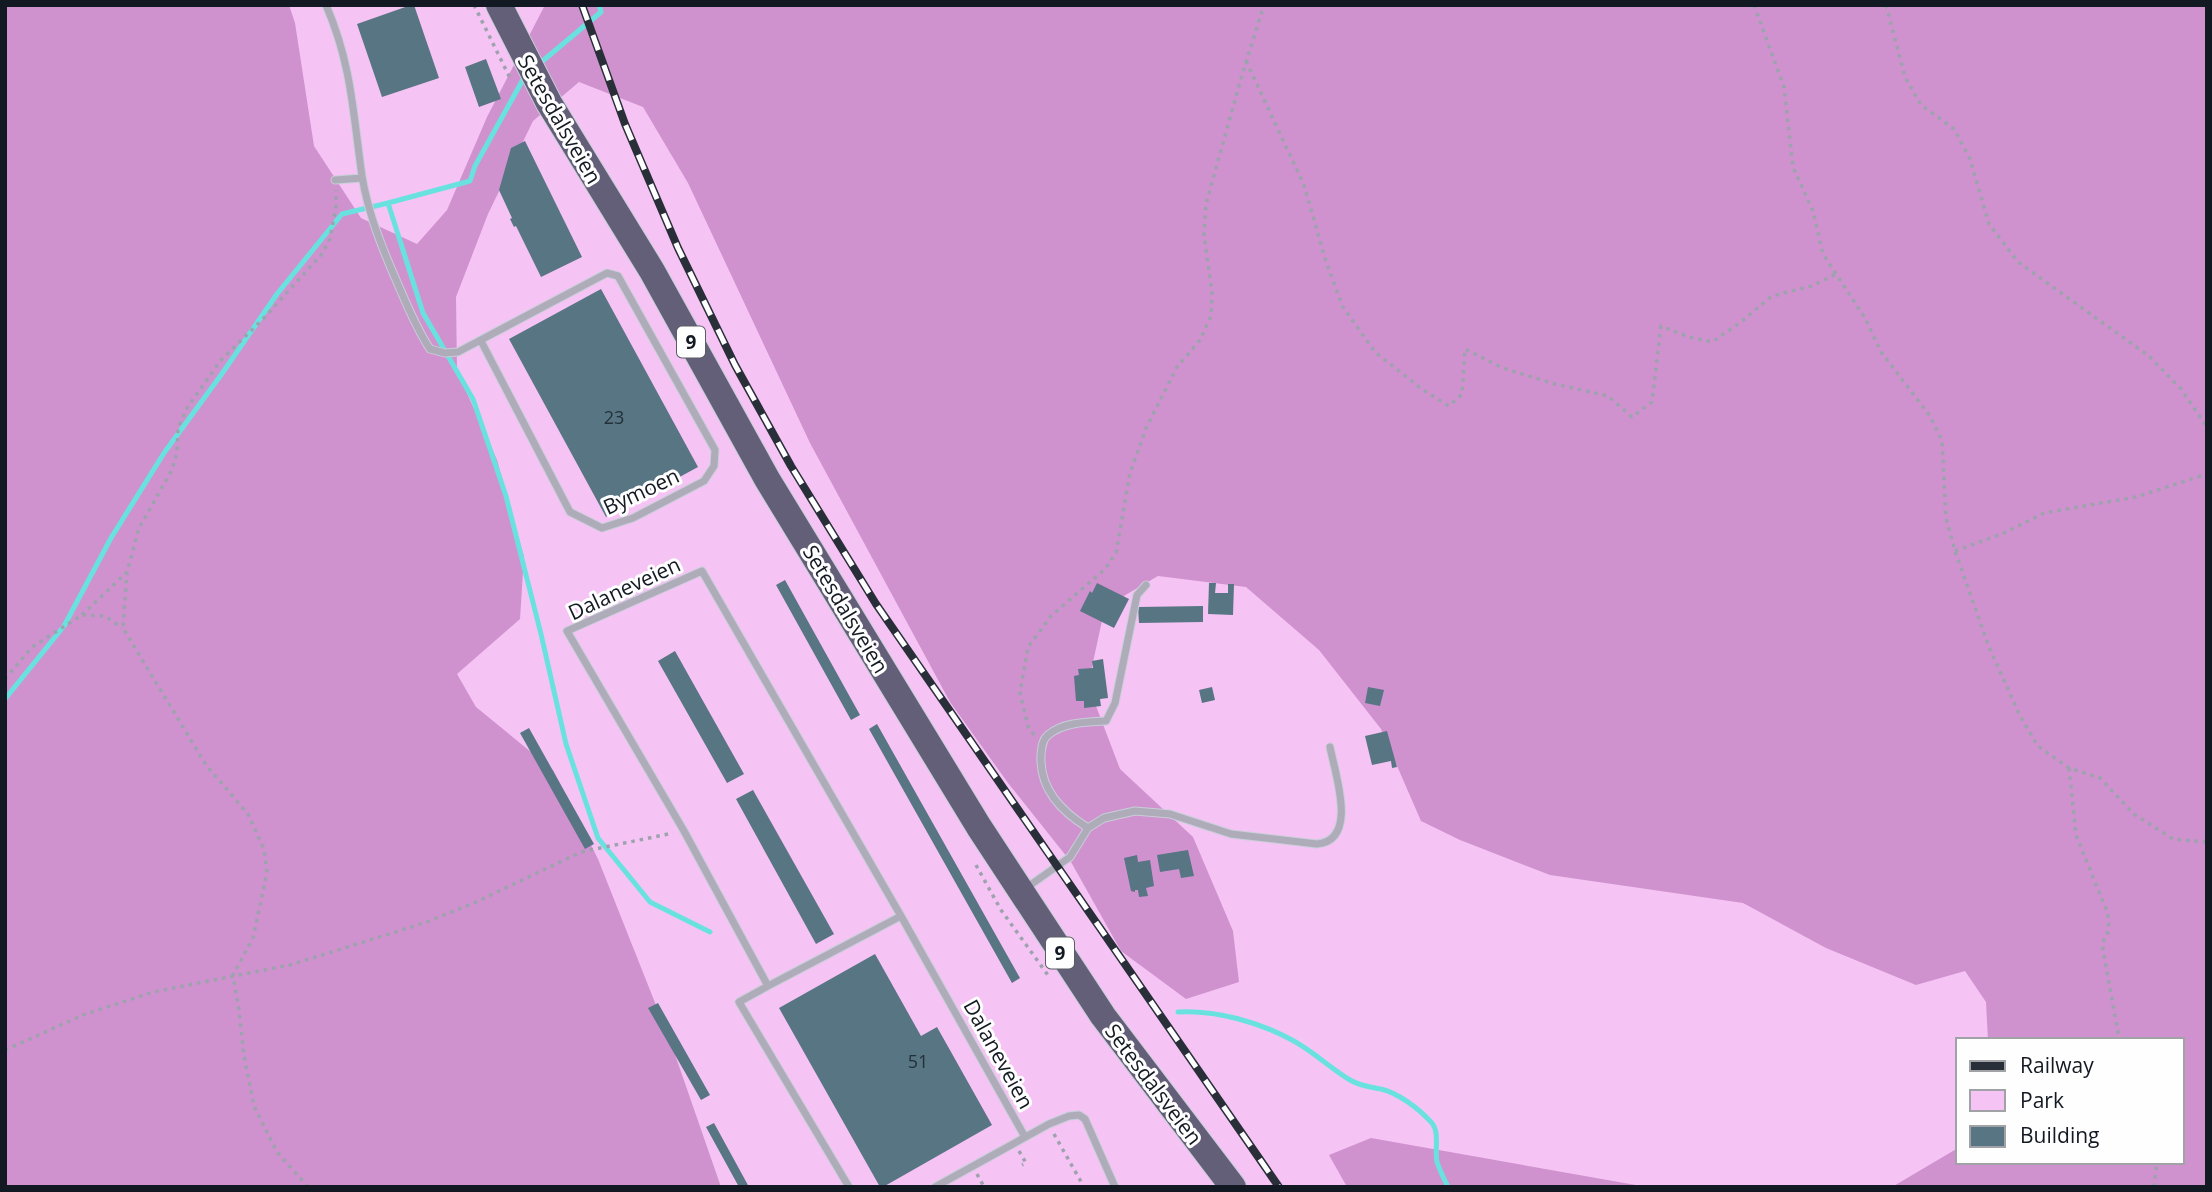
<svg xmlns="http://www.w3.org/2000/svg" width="2212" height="1192" font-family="'Open Sans',sans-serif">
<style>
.green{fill:#f5c4f4;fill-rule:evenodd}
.forest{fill:#cf92ce}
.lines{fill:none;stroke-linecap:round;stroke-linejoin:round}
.stream{stroke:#69e2df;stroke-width:5}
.building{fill:#577582}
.lane-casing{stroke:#c8ced9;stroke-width:9}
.highway-casing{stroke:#c8ced9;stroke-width:28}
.path{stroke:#9da3ad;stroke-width:3.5;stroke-dasharray:3.5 5;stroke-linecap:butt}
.lane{stroke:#aeacb9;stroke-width:7}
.highway{stroke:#635f78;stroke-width:26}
.rail-casing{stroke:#292f38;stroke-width:8}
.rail{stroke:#fefefe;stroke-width:5;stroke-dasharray:16;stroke-linecap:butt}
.labels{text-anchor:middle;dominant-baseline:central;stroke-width:6;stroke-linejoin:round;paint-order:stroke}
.number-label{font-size:18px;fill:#24303a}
.shield{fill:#fefefe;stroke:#5a5e64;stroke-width:2}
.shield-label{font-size:19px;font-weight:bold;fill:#131922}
.street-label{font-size:21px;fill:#131922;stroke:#fefefe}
</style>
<rect width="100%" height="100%" fill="#ebf1fc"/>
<!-- green -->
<path class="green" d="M 5,5 L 2207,5 L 2207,1187 L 5,1187 ZM 1958,1040 L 2182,1040 L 2182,1162 L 1958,1162 Z"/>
<!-- forest -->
<path class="forest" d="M 5,5 L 289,5 L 295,23 L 314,146 L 361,218 L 417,244 L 447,210 L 487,117 L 545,5 L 2207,5 L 2207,1187 L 1892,1187 L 1958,1148 L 1958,1162 L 2182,1162 L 2182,1040 L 1988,1040 L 1986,1002 L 1965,971 L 1916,985 L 1826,948 L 1743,903 L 1550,875 L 1460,840 L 1421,821 L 1381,729 L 1319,650 L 1246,587 L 1158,576 L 1105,607 L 1088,685 L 1120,769 L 1193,837 L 1233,931 L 1239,982 L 1186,999 L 1121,951 L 1071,862 L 1008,783 L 950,702 L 810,443 L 688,183 L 643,107 L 579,82 L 533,121 L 488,214 L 456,297 L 457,371 L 497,460 L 524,557 L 520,619 L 457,674 L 476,707 L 553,770 L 598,859 L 671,1043 L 721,1187 L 5,1187 Z
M 1371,1138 L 1647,1187 L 1347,1187 L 1329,1155 Z"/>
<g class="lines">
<!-- stream -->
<path class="stream" d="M 539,64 L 601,12 L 599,5
M 388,203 L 470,181 L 475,166 L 526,74
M 5,699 L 64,626 L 111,538 L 164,453 L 221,375 L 277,294 L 342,214 L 388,203 L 423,313 L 473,399 L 506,496 L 541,634 L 566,744 L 598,838 L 650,902 L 710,932
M 1178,1012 C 1216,1010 1259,1022 1292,1040 C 1313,1051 1330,1068 1350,1080 C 1360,1086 1370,1087 1381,1089 C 1398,1093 1418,1108 1430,1121 C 1441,1131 1434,1149 1437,1162 C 1440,1171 1444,1179 1448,1187"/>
</g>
<!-- building -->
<path class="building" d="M 411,5 L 414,5 L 439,78 L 382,97 L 357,24 Z
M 486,59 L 501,99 L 479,107 L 465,67 Z
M 525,141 L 582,257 L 541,277 L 516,226 L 514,227 L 510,219 L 512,218 L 499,190 L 511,148 Z
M 601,289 L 698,467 L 606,517 L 509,339 Z
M 785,580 L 860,715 L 851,720 L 776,585 Z
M 1097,583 L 1129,599 L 1114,628 L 1080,611 L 1090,591 L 1092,593 Z
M 1209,583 L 1216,583 L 1215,593 L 1228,593 L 1228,584 L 1234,584 L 1233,615 L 1208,614 Z
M 1203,606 L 1203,622 L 1139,623 L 1138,607 Z
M 675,651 L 744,774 L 727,783 L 658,661 Z
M 1103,659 L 1108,698 L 1100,699 L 1101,706 L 1084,708 L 1084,701 L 1076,701 L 1074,676 L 1079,675 L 1078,669 L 1093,668 L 1092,661 Z
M 1212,687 L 1215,700 L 1202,703 L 1199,690 Z
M 1368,687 L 1384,690 L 1380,706 L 1365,703 Z
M 877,724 L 1020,978 L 1012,983 L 869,729 Z
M 529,728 L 594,844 L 585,849 L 520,733 Z
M 1387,731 L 1397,767 L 1392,768 L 1391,761 L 1372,765 L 1365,736 Z
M 753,790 L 834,934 L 816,944 L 736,799 Z
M 1188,850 L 1194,876 L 1181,878 L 1179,869 L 1160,872 L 1157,855 Z
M 1137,855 L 1138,862 L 1150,860 L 1154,886 L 1146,888 L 1148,896 L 1139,897 L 1138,890 L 1135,890 L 1135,892 L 1131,891 L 1124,858 Z
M 875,954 L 921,1036 L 937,1027 L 992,1125 L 883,1187 L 880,1187 L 779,1008 Z
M 658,1003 L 710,1095 L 701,1100 L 648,1008 Z
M 714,1123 L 749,1187 L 739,1187 L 706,1127 Z"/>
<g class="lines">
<!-- lane casing -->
<g class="lane-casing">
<path id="lane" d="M 326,5 C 352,65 353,114 362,176 C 368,213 382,248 397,282 C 407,305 416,328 430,349 L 445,353 L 458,352 L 607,273 L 618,276 L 715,450 L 714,466 L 704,481 L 633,518 L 602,528 L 570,512 L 481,341
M 335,180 L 362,178
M 1088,828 C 1061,811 1039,789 1041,754 C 1042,747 1042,740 1048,735 C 1063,722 1088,722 1106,721 L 1115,703 L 1137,595 L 1146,585
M 1026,888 L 1070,857 L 1088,828 L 1104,818 L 1135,811 L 1170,814 L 1231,834 L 1317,844 C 1359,840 1335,774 1330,747
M 768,986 L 901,916 L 1025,1137
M 849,1187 L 739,1002 L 768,986 L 684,831 L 567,631 L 702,571 L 901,916
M 935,1187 L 1049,1124 L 1069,1116 L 1079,1115 L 1085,1119 L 1115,1187"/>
</g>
<!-- highway casing -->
<g class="highway-casing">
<path id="highway" d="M 499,5 L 549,103 L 652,271 L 767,479 L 979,827 L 1103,1016 L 1233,1187"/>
</g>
<!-- path -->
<path class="path" d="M 474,5 L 510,78
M 1754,5 L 1784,87 L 1793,167 L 1813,211 L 1823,254 L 1865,318 L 1881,352 L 1930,416 L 1942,441 L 1946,518 L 1955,551 L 1989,647 L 2020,716 L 2038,746 L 2069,768 L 2100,778 L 2134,814 L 2173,839 L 2207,842
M 1886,5 L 1905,77 L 1921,105 L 1954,129 L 1970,159 L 1989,224 L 2018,262 L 2149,356 L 2181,389 L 2207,427
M 1246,61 L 1304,185 L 1326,262 L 1343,307 L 1375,352 L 1423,390 L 1449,406 L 1462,394 L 1465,349 L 1503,368 L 1555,384 L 1608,396 L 1632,417 L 1652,402 L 1661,326 L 1689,337 L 1712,342 L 1741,322 L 1772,296 L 1812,286 L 1836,274
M 1955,551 L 2004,533 L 2044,513 L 2136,497 L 2207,474
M 82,615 L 126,573
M 5,679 L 32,647 L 82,615 L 105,616 L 122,628
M 1034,735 L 1028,726 L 1020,692 L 1028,647 L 1051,616 L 1105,569 L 1116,553 L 1130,473 L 1146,428 L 1177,367 L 1200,340 L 1211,316 L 1212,292 L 1204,235 L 1206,204 L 1242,75 L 1264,5
M 2069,768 L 2076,835 L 2108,914 L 2109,930 L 2102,944 L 2118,1032 L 2122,1040
M 976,865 L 1001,910 L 1050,978
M 5,1050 L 83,1015 L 153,992 L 290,965 L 427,922 L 476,902 L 581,852 L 673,833
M 1054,1134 L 1084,1187
M 1019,1151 L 1026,1163 L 1022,1165
M 977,1174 L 983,1185 L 980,1187
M 308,1187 L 277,1152 L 254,1106 L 244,1056 L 239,1010 L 233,975 L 253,938 L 267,872 L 264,849 L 248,814 L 206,765 L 123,628 L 127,572 L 139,528 L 172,470 L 177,452 L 178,428 L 187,408 L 221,360 L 263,319 L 321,255 L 330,239 L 336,206 L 336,190
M 2154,1187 L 2157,1162"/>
<!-- lane -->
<use href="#lane" class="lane"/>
<!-- highway -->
<use href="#highway" class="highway"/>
<!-- rail casing -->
<g class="rail-casing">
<path id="rail" d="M 582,5 L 625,124 L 678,248 L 735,365 L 791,466 L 876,604 L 1279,1187"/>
</g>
<!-- rail -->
<use href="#rail" class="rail"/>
</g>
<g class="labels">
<!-- number labels -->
<g class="number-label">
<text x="614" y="417">23</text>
<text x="918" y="1061">51</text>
</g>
<!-- shield labels -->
<g class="shield">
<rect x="677" y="326.5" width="28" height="31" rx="5"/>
<rect x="1046" y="937.5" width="28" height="31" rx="5"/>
</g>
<g class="shield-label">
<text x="691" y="342">9</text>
<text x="1060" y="953">9</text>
</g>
<!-- street labels -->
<g class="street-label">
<text transform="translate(560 119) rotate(60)">Setesdalsveien</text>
<text transform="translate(641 491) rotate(-25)">Bymoen</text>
<text transform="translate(624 588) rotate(-25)">Dalaneveien</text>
<text transform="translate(846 609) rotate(59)">Setesdalsveien</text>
<text transform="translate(999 1054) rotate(61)">Dalaneveien</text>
<text transform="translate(1154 1084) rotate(53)">Setesdalsveien</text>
</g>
</g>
<!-- border -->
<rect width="2212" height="1192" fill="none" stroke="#131922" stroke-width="14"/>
<!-- legend -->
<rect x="1956" y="1038" width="228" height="126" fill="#fefefe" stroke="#a0a2a6" stroke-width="2"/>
<rect x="1970" y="1061" width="35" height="10" fill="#292f38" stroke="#a0a2a6" stroke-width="2"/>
<text x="2020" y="1073" font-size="21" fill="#131922">Railway</text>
<rect x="1970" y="1090" width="35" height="21" fill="#f5c4f4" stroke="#a0a2a6" stroke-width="2"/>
<text x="2020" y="1108" font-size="21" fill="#131922">Park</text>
<rect x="1970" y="1126" width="35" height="21" fill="#577582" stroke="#a0a2a6" stroke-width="2"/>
<text x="2020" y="1143" font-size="21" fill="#131922">Building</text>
</svg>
